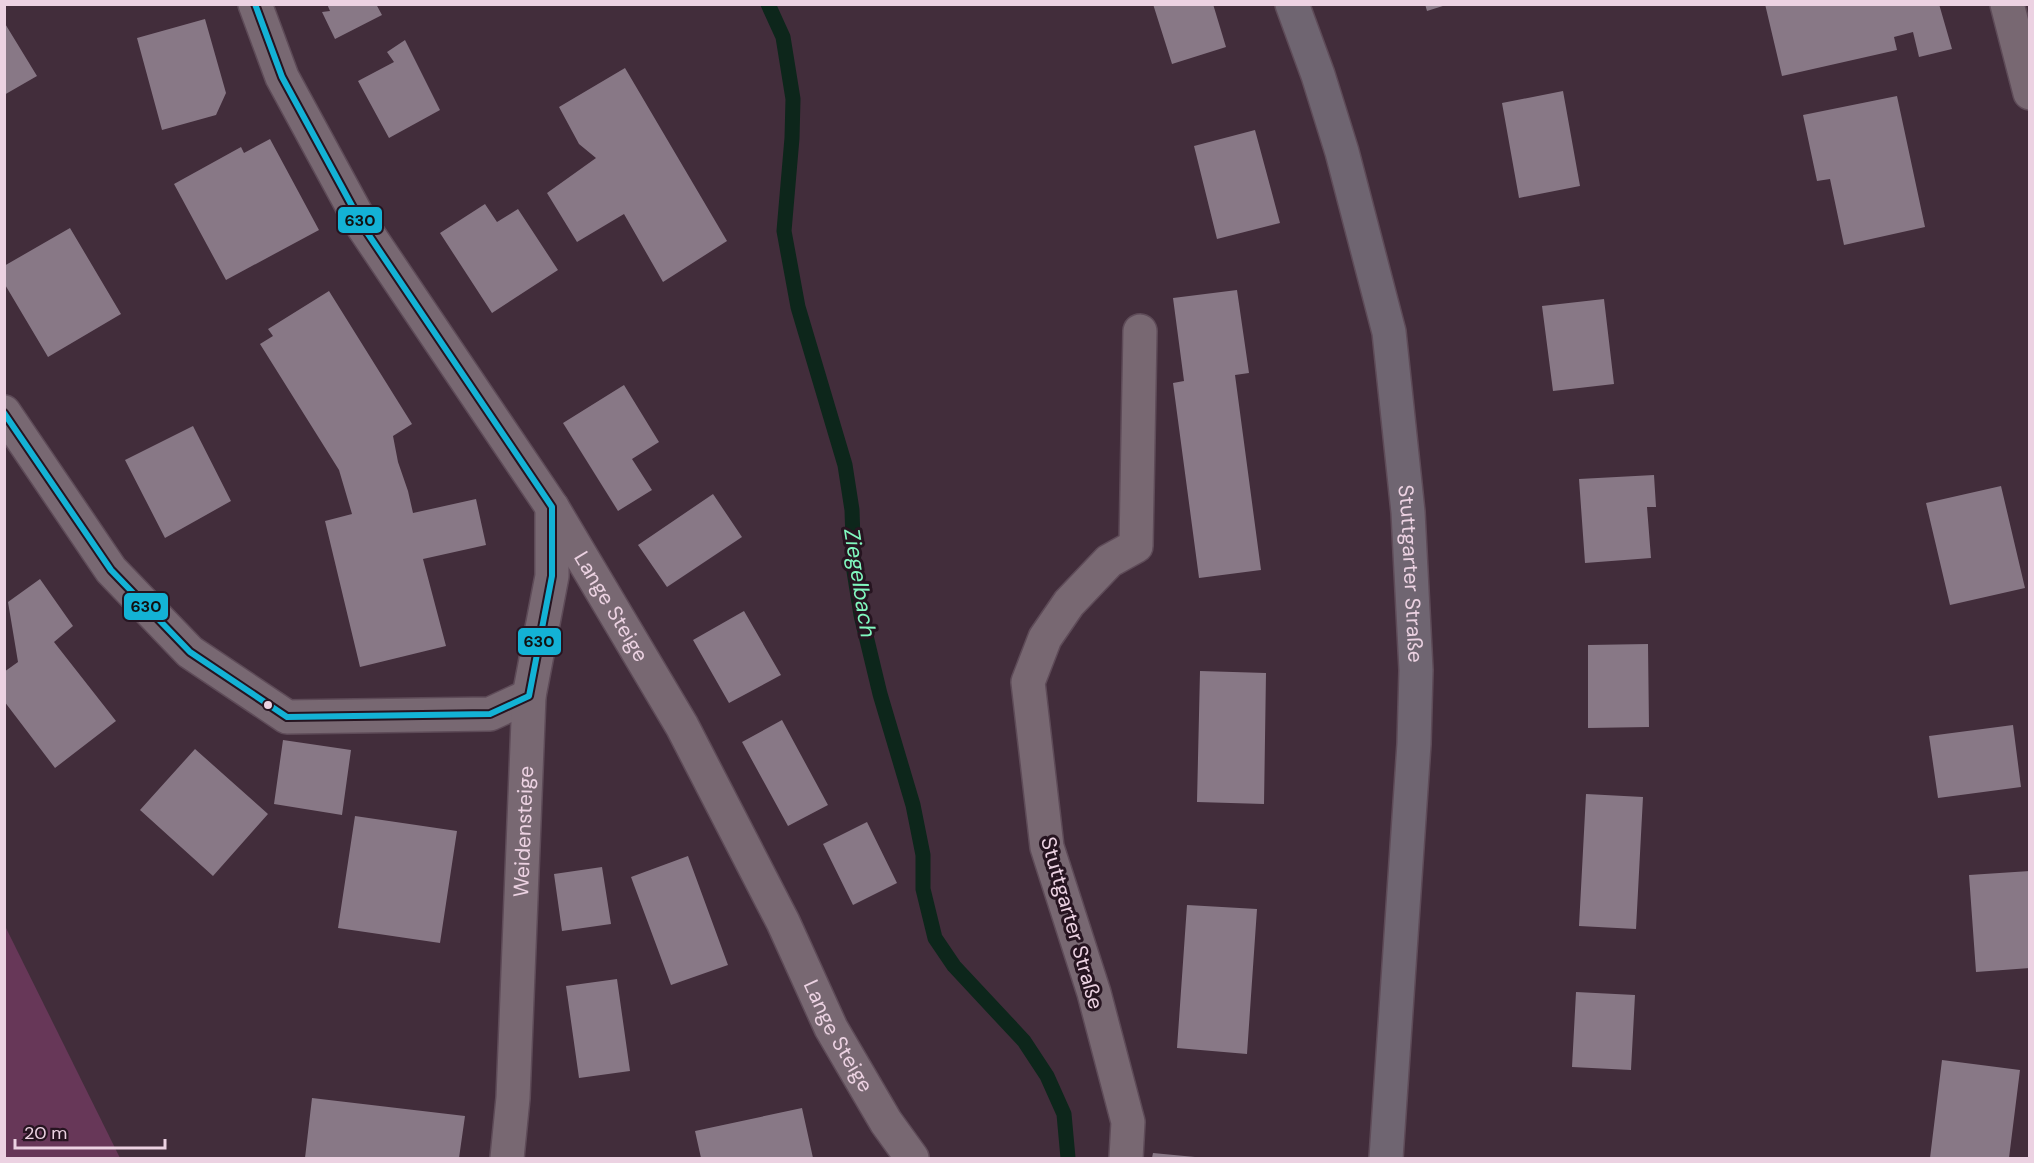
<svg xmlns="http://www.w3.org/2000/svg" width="2034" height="1163" font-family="'DM Sans',sans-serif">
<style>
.green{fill:#673758}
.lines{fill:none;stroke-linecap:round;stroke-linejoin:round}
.stream{stroke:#0d261b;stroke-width:15}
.building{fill:#887886}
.minor-casing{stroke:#5e4b58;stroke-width:36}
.major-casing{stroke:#5e4b58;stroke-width:36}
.minor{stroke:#786872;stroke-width:33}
.major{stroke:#6f6571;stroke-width:33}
.bus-1-casing{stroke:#261420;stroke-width:10}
.bus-1{stroke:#13b2d5;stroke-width:6}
.bus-dot{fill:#ecd2e2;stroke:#261420;stroke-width:2}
.labels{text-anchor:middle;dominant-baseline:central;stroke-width:6;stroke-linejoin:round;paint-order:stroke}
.street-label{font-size:21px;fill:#ecd2e2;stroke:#261420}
.water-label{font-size:22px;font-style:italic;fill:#81f8bf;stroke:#261420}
.line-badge{stroke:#261420;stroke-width:2}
.pale-badge-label{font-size:16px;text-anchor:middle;font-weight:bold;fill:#111}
</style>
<rect width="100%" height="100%" fill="#422d3b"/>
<!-- green -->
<path class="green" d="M 5,926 L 120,1158 L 5,1158 Z"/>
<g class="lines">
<!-- stream -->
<path class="stream" d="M 768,4 L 783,37 L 793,99 L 792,138 L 784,231 L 798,307 L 845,465 L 852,510 L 854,571 L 861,615 L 880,694 L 913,805 L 923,855 L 923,889 L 935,938 L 954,966 L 1024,1041 L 1047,1076 L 1064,1114 L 1068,1158"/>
</g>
<!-- building -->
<path class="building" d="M 327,4 L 376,4 L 382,15 L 335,39 L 322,12 L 330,11 Z
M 1153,4 L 1213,4 L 1226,47 L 1172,64 Z
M 1425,4 L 1446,4 L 1446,5 L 1427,11 Z
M 1765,4 L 1939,4 L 1952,49 L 1919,57 L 1913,32 L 1894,37 L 1897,50 L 1782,76 Z
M 205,19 L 226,93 L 216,115 L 162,130 L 137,38 Z
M 4,22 L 37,76 L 4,95 Z
M 405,40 L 440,110 L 389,138 L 358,81 L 394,62 L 387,52 Z
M 625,68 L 727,241 L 663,282 L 624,214 L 577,242 L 547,193 L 596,158 L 579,144 L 559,107 Z
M 1563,91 L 1580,186 L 1519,198 L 1502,103 Z
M 1897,96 L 1925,227 L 1844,245 L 1830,179 L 1817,181 L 1803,115 Z
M 1255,130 L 1280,223 L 1217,239 L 1194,146 Z
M 270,139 L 319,230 L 226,280 L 174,184 L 241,147 L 244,153 Z
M 485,204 L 497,222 L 518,209 L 558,270 L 492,313 L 440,233 Z
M 70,228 L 121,314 L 48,357 L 4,283 L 4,266 Z
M 1237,290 L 1249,373 L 1235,375 L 1261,570 L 1199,578 L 1173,383 L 1184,381 L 1173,298 Z
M 329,291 L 412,424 L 393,436 L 398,462 L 408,491 L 413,513 L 476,499 L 486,545 L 423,559 L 446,646 L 360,667 L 325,521 L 352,514 L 339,470 L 260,344 L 273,336 L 268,329 Z
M 1604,299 L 1614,384 L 1553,391 L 1542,306 Z
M 624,385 L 659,442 L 632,459 L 652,490 L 618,511 L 563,423 Z
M 193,426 L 231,501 L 165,538 L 125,460 Z
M 1654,475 L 1656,507 L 1647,507 L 1651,558 L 1585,563 L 1579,479 Z
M 2001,486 L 2025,588 L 1950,605 L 1926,503 Z
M 713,494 L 742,537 L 667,587 L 638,545 Z
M 40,579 L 73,626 L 54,642 L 116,721 L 55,768 L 4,701 L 4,672 L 18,662 L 8,602 Z
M 744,611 L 781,675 L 729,703 L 693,640 Z
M 1648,644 L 1649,727 L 1588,728 L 1588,645 Z
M 1200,671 L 1266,673 L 1264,804 L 1197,802 Z
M 782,720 L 828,805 L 788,826 L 742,742 Z
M 2013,725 L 2021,787 L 1938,798 L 1929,736 Z
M 283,740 L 351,750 L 342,815 L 274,804 Z
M 195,749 L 268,814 L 213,876 L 140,810 Z
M 1586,794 L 1643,797 L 1636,929 L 1579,926 Z
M 355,816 L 457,831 L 440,943 L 338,928 Z
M 867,822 L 897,883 L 853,905 L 823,844 Z
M 688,856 L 728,965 L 671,985 L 631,877 Z
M 602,867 L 611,924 L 562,931 L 554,874 Z
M 2030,871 L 2030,968 L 1976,972 L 1969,875 Z
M 1187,905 L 1257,909 L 1247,1054 L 1177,1048 Z
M 617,979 L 630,1071 L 579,1078 L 566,986 Z
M 1576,992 L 1635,995 L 1631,1070 L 1572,1067 Z
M 1942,1060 L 2020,1070 L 2009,1158 L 1930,1158 Z
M 312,1098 L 465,1116 L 459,1158 L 305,1158 Z
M 802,1108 L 813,1158 L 701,1158 L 695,1131 Z
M 1153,1153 L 1195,1157 L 1195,1158 L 1152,1158 Z"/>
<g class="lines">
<!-- minor casing -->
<g class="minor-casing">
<g id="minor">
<path id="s1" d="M 255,4 L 282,77 L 364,228 L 552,507 L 682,726 L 783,922 L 831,1028 L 886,1122 L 912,1158"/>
<path d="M 2007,4 L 2030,93"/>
<path d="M 4,412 L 111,570 L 190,652 L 287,717 L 490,714 L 529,696"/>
<path id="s2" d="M 507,1158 L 513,1098 L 529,696 L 552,576 L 552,507"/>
<path d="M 1126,1158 L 1128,1122 L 1094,993 L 1047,847 L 1028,682 L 1045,638 L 1069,603 L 1109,561 L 1136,546 L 1140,331"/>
</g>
</g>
<!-- major casing -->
<g class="major-casing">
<g id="major">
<path id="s3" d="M 1292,4 L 1318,75 L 1342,152 L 1389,332 L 1408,512 L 1416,670 L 1414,744 L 1386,1158"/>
</g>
</g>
<!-- minor -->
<use href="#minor" class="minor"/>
<!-- major -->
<use href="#major" class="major"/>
<!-- bus-1 casing -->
<g class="bus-1-casing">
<path id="bus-1" d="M 4,413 L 111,570 L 190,652 L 287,717 L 490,714 L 529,696 L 552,576 L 552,507 L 364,228 L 282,77 L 255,4"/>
</g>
<!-- bus-1 -->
<use href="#bus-1" class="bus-1"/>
</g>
<!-- markers -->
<circle class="bus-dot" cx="268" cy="705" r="5"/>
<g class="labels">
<!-- street labels -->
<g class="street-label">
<text stroke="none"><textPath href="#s3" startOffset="585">Stuttgarter Straße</textPath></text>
<text stroke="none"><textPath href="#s1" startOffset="702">Lange Steige</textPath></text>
<text stroke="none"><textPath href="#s2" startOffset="327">Weidensteige</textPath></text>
<text transform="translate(1072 923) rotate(74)">Stuttgarter Straße</text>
<text stroke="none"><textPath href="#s1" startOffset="1188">Lange Steige</textPath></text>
</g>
<!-- water labels -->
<g class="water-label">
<text transform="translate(860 583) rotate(81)">Ziegelbach</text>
</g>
</g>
<g class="line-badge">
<rect x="337" y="206" width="46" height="28" rx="6" fill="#13b2d5"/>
<rect x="123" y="592" width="46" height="29" rx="6" fill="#13b2d5"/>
<rect x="517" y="627" width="45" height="29" rx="6" fill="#13b2d5"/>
</g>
<g class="pale-badge-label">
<text x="360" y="226">630</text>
<text x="146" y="612">630</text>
<text x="539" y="647">630</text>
</g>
<!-- border -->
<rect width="2034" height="1163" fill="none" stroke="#ecd2e2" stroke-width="12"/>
<!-- scale -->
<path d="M15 1139v9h150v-9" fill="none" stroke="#ecd2e2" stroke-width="3"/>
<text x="24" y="1139" font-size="18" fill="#ecd2e2" stroke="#261420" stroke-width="4.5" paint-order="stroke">20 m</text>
</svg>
